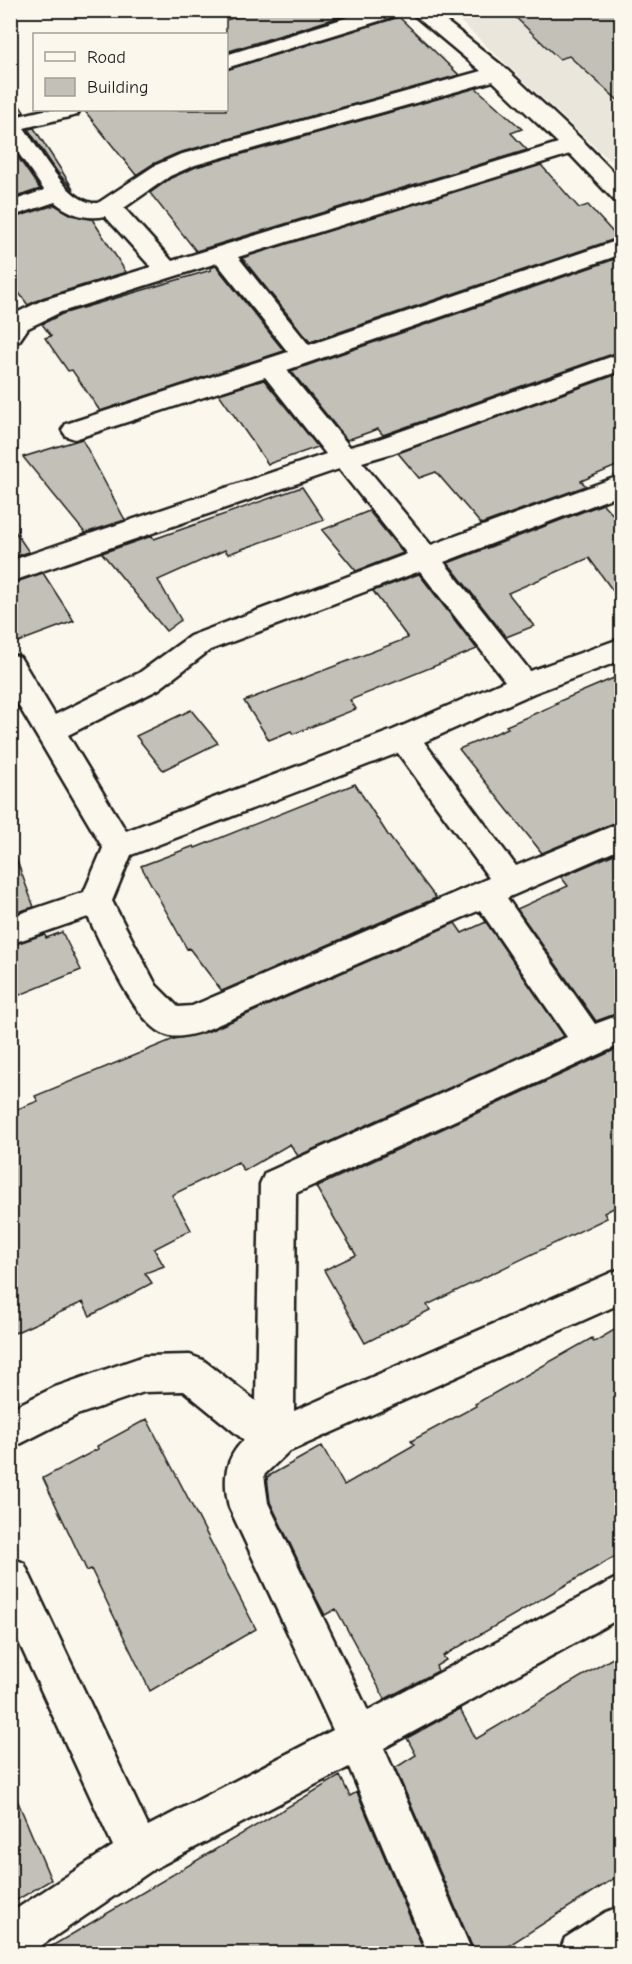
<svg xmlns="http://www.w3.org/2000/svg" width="632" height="1964" font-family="'Comic Neue',sans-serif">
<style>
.built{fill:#eae6dc}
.building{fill:#c3c0b8;stroke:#1c1c1c;stroke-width:1.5}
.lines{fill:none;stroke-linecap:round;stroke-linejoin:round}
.minor-casing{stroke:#1c1c1c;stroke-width:5}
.minor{fill:#fbf7ec;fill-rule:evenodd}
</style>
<rect width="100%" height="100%" fill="#fbf7ec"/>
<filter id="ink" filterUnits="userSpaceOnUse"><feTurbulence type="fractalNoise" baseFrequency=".0167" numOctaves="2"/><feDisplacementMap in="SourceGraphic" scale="12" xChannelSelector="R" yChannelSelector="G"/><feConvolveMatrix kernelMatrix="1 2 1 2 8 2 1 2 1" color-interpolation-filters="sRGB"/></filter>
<g filter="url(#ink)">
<!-- built -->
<path class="built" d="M 449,11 L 621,11 L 621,152 L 609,160 Z"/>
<!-- building -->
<path class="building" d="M 259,10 L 362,10 L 226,52 L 226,20 Z
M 508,10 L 621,10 L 621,103 L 569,56 L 559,59 Z
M 399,17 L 459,75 L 178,153 L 153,164 L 136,175 L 84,110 L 226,110 L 226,70 Z
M 476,88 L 522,129 L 511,133 L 527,150 L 196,251 L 150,193 L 171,178 L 196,167 Z
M 10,91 L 24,112 L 10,116 Z
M 34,128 L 74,190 L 58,173 L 28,129 Z
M 10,146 L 40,189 L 10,199 Z
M 541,165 L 579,208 L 588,205 L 618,238 L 310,342 L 242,258 Z
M 55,205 L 72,215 L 92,219 L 126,272 L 42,298 L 28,305 L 10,281 L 10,219 Z
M 621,257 L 621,351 L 383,435 L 378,429 L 347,440 L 291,371 Z
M 216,266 L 284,351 L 100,411 L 72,370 L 68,371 L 45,338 L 51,336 L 42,324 L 62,314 L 211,270 L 210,268 Z
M 621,373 L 621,464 L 581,481 L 586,486 L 481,524 L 436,472 L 419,478 L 398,453 Z
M 264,380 L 318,447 L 268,464 L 219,394 Z
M 82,439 L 125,520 L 85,533 L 23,457 Z
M 302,487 L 324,520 L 228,554 L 225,550 L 158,580 L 181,620 L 166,631 L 102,553 L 152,536 L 154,539 Z
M 603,504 L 621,523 L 621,602 L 589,558 L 508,593 L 534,626 L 506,637 L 448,563 Z
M 369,511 L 403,553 L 356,571 L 322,530 Z
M 10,524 L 29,552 L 10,558 Z
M 43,573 L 74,621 L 10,645 L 10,584 Z
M 419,574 L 477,649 L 350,700 L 356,709 L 293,734 L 291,731 L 269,740 L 244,701 L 408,638 L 373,591 Z
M 621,675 L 621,820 L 542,853 L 459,749 L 508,728 L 506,726 L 557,704 L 555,703 Z
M 191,710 L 218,743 L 163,770 L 136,736 Z
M 355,784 L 388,835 L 436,898 L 222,991 L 189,948 L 187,949 L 141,866 L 194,846 L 195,848 Z
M 621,851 L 621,1012 L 596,1021 L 517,909 L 568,886 L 561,877 Z
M 14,853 L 34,907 L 10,914 L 10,854 Z
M 486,922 L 564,1036 L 298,1156 L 290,1144 L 244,1171 L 238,1162 L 172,1195 L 191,1230 L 154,1249 L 164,1266 L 145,1273 L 152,1283 L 90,1316 L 83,1302 L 10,1335 L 10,1112 L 38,1101 L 35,1096 L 174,1039 L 207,1032 L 455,923 L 462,933 Z
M 62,932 L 81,970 L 10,999 L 10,946 L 45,934 L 46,938 Z
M 621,1047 L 621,1204 L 604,1213 L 607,1218 L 427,1305 L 430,1310 L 365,1343 L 324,1270 L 356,1255 L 316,1187 Z
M 621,1326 L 621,1553 L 443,1656 L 446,1660 L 436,1666 L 438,1671 L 385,1699 L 336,1609 L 325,1615 L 317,1600 L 270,1502 L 267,1477 L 322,1446 L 344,1485 L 414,1445 L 411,1441 L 476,1406 L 475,1404 L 592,1338 L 594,1342 Z
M 147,1419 L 256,1629 L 150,1691 L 91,1569 L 87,1571 L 43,1478 L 98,1449 L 97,1446 Z
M 621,1653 L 621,1874 L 497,1953 L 475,1953 L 395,1768 L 416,1755 L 407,1738 L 460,1709 L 476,1739 Z
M 340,1776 L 350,1796 L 357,1792 L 425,1953 L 40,1953 Z
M 10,1783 L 51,1880 L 10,1904 Z"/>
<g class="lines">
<!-- minor casing -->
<g class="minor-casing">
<path id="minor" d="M 371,10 L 405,10 L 402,14 L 226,68 L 226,55 Z
M 408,10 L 432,10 L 505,68 L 582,140 L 622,181 L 622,202 L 614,200 L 570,154 L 238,257 L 309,345 L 622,239 L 622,254 L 287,370 L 350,447 L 376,440 L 622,353 L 622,370 L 393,453 L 362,462 L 431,545 L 622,475 L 622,494 L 444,562 L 530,671 L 622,638 L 622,660 L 534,693 L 424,742 L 516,866 L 622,822 L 622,848 L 507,898 L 595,1024 L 622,1014 L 622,1044 L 296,1193 L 294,1411 L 622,1268 L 622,1303 L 288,1452 L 264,1475 L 268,1503 L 368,1711 L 622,1575 L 622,1617 L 384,1748 L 473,1954 L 428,1954 L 349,1767 L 154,1869 L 29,1954 L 10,1954 L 10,1913 L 113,1846 L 10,1623 L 10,1557 L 24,1563 L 148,1826 L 333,1730 L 229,1507 C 223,1481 224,1459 244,1440 L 184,1391 L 144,1392 L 77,1415 L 10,1449 L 10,1409 L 55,1387 L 144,1356 L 190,1355 L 203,1360 L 256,1401 L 260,1184 L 265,1173 L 567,1037 L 480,910 L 206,1030 C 195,1034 181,1038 170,1036 C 136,1029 103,946 88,917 L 10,944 L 10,917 L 84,892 L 103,848 L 10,691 L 10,654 L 20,657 L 55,715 L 139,673 L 190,636 L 407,554 L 339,469 L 10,582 L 10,561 L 326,454 L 265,377 L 84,436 L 75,439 L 66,436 L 62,430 L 66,424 L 288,352 L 217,263 L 61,312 L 28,328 L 19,341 L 10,343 L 10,316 L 43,300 L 151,267 L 105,216 C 86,220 70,214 55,202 L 10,217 L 10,202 L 44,190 L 10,141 L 10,118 L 44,110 L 80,110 L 77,115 L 24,128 C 40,150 69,206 98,203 L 154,166 L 179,155 L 481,71 ZM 493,81 L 558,143 L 172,261 L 124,208 L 170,176 L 195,165 ZM 420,571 L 505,681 L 393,730 L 126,831 L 68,735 L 159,689 L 210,650 ZM 398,753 L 489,878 L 192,1006 L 178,1007 L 156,985 L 112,901 L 131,855 Z
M 622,1906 L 622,1954 L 559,1954 L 565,1938 L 606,1912 Z"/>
</g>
<!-- minor -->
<use href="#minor" class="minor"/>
</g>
</g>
<!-- margin -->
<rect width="632" height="1964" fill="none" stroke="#fbf7ec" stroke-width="36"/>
<rect x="18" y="18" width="596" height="1928" fill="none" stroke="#1c1c1c" stroke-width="2" filter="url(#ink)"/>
<!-- legend -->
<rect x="33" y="33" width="195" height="78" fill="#fbf7ec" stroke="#a29f99" stroke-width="1.5"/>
<rect x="45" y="52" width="30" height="9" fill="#fbf7ec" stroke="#a29f99" stroke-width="1.5"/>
<text x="87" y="63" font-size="18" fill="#1c1c1c">Road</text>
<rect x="45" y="78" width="30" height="18" fill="#c3c0b8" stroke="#a29f99" stroke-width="1.5"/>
<text x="87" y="93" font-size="18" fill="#1c1c1c">Building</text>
</svg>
